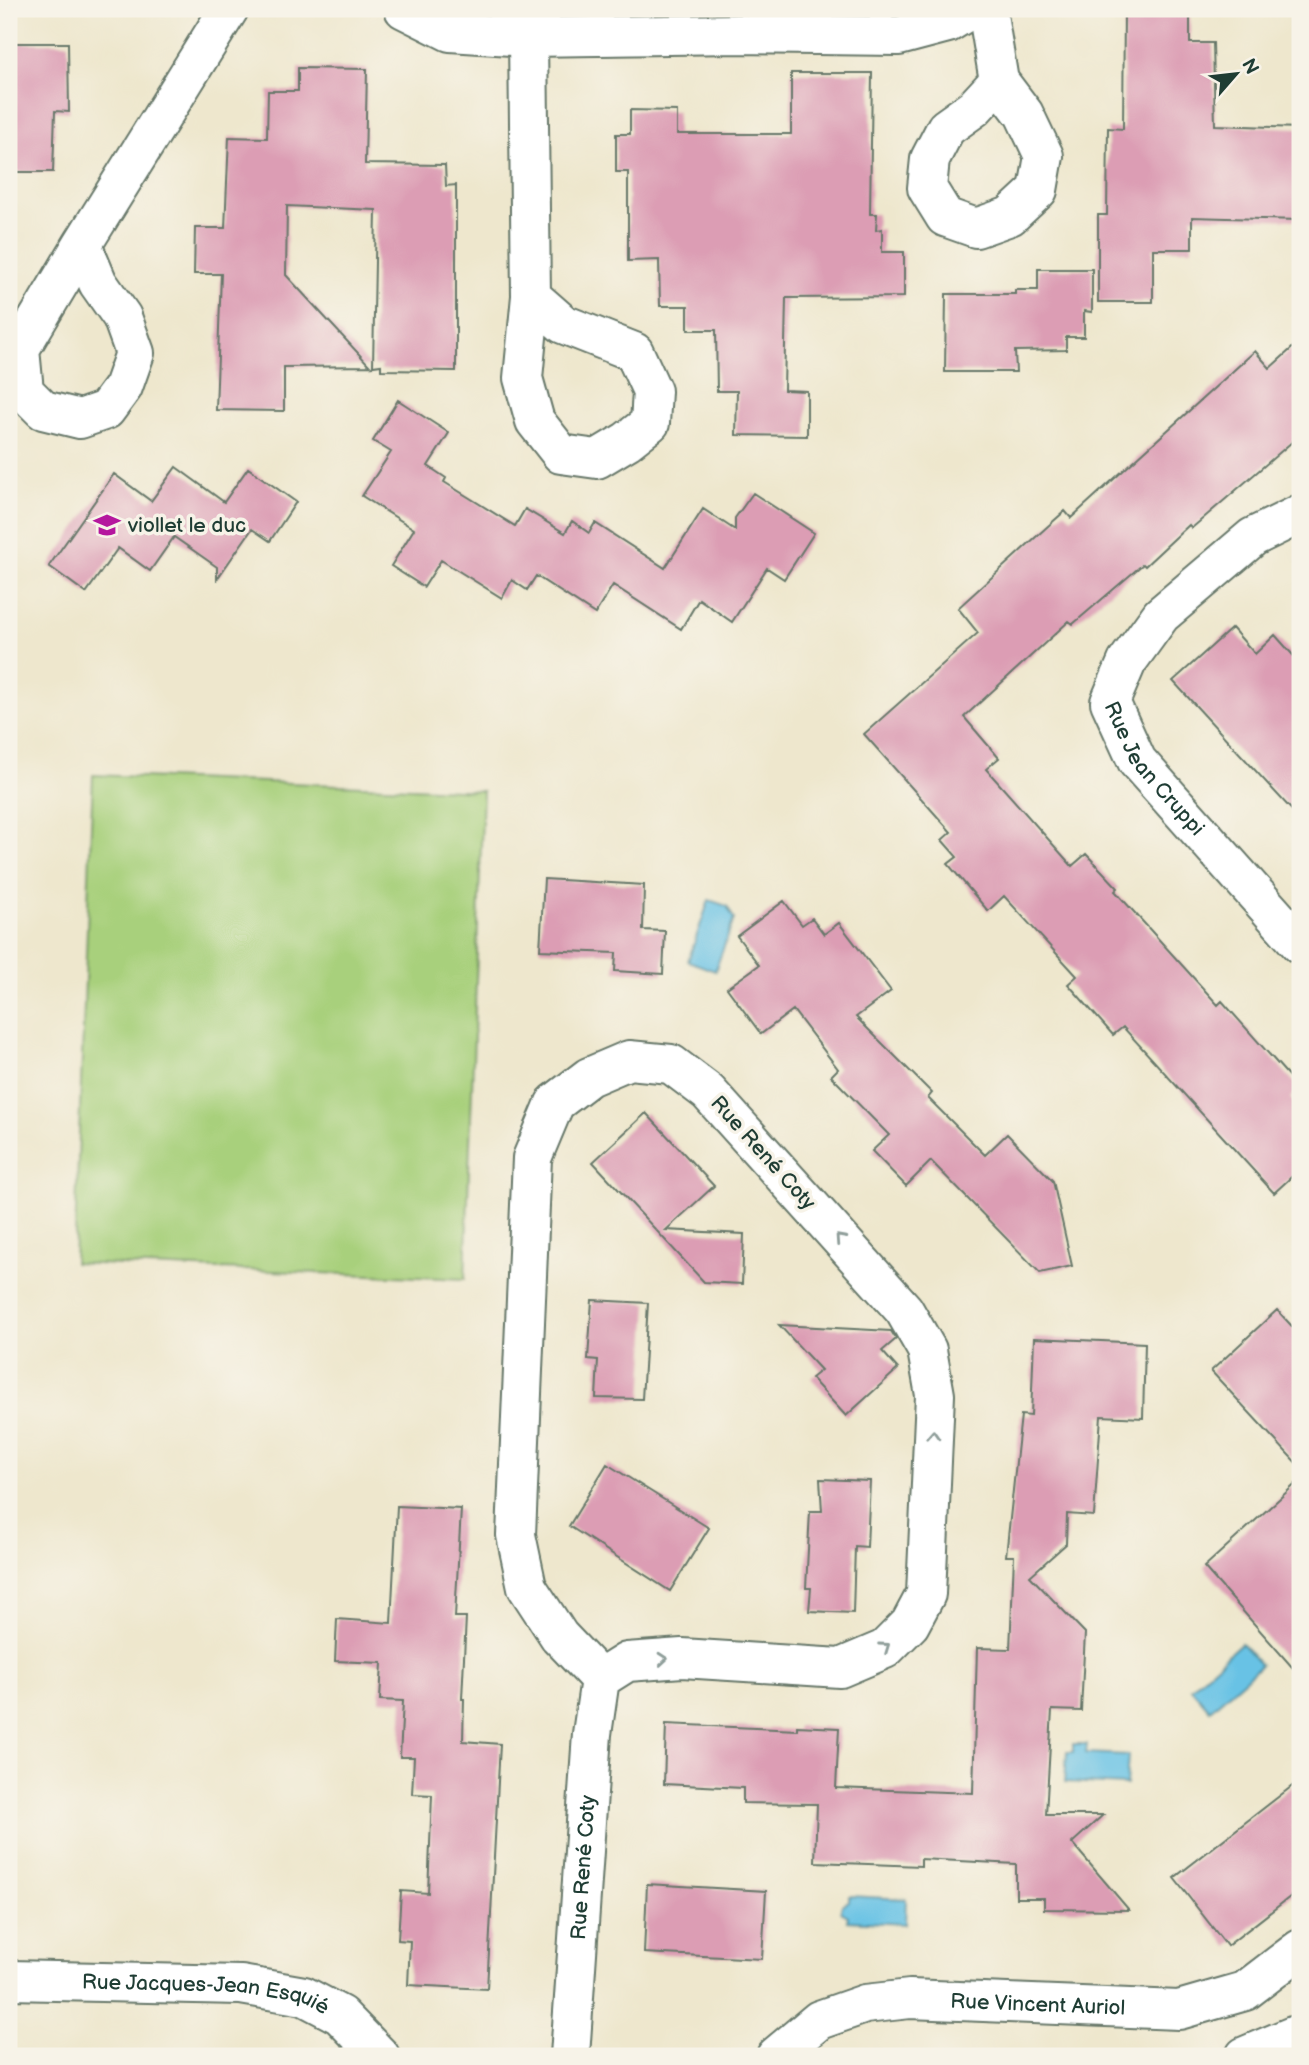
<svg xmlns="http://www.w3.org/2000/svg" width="1309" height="2065" font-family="'Balsamiq Sans',sans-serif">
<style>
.green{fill:#a8d07b;stroke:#648658;stroke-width:2}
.water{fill:#67c2e5;stroke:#43808c;stroke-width:2}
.building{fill:#dc9db4}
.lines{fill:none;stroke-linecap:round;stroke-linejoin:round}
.minor-casing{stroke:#67786a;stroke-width:42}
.minor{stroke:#fff;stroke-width:38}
.oneway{stroke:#8f9e9a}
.labels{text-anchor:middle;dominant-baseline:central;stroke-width:7;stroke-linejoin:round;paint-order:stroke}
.poi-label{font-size:21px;fill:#1f3d34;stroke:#f7f3e8;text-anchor:start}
.street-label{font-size:21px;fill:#1f3d34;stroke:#f7f3e8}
</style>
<rect width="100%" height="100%" fill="#f7f3e8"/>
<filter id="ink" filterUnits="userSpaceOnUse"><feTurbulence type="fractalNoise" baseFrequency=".0143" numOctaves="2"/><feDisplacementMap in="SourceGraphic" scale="14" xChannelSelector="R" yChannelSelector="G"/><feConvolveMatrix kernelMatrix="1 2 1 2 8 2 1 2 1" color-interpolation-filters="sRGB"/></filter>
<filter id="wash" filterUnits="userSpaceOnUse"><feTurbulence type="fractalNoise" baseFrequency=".00686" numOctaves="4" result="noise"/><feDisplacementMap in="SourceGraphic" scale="28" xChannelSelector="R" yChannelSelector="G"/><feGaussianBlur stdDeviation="1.57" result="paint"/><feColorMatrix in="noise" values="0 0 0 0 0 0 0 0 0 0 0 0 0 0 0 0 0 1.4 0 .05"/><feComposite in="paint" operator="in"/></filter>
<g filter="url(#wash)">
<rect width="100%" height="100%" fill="#eee7cd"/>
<!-- green -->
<path class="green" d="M 93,775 L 483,791 L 465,1279 L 74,1263 Z"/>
<!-- water -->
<path class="water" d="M 709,900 L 727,906 L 734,919 L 715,971 L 688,961 Z
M 1241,1643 L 1261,1665 L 1210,1710 L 1191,1688 Z
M 1073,1744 L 1087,1744 L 1086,1753 L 1128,1755 L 1126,1785 L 1065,1782 L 1067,1752 L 1073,1752 Z
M 849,1896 L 906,1899 L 905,1924 L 847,1921 L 848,1916 L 841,1912 L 842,1905 L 849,1901 Z"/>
<g id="blocks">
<!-- building -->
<path class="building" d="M 1124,9 L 1190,9 L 1190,43 L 1213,43 L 1215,125 L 1300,128 L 1300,220 L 1192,217 L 1192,249 L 1153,249 L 1153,302 L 1098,302 L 1098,215 L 1107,215 L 1108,128 L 1123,129 Z
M 9,43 L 68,43 L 69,112 L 55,111 L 53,172 L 9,172 Z
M 298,68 L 367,69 L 365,164 L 445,165 L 446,186 L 456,185 L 456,371 L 381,370 L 381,365 L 373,366 L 376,210 L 287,206 L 286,275 L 370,366 L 284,367 L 284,411 L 216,410 L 221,274 L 194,274 L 195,228 L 225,228 L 229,137 L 267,138 L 268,91 L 298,91 Z
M 791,73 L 872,73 L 870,214 L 877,214 L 876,230 L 882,229 L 882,252 L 904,252 L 904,297 L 786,298 L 784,390 L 807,391 L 807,436 L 736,435 L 737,391 L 717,391 L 716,330 L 688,330 L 688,306 L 660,306 L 659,260 L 628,261 L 628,172 L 616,172 L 616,134 L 630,134 L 630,110 L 677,111 L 677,134 L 791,134 Z
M 1038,269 L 1092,269 L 1092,312 L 1084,311 L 1084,337 L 1066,337 L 1066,350 L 1015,351 L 1016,372 L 945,372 L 946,294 L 1015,294 L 1015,290 L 1038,290 Z
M 1300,341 L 1300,435 L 1192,528 L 1189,525 L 1145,566 L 1143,564 L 1073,624 L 1069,621 L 964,717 L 999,758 L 986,769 L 1072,866 L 1086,854 L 1118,888 L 1115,891 L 1218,1005 L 1222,1001 L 1300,1089 L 1290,1098 L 1300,1109 L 1300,1169 L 1274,1193 L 1123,1027 L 1113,1035 L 1068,984 L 1077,976 L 1004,896 L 988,911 L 948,864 L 957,857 L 942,840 L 951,832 L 864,734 L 978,633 L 958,608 L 1048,526 L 1065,511 L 1071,518 L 1255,351 L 1270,368 Z
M 398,400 L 449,433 L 428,466 L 446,478 L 444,482 L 515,526 L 525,509 L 565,533 L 572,521 L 589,533 L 595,523 L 665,568 L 703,509 L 735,530 L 735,518 L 753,493 L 814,533 L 784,579 L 767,568 L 732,622 L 699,599 L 681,629 L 613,585 L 595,614 L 536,576 L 527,590 L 512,580 L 502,598 L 441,560 L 424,587 L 391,566 L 414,529 L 362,496 L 391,452 L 373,441 Z
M 176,467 L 224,502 L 248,468 L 296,502 L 270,541 L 252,529 L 217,579 L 217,567 L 174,537 L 150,571 L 118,548 L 86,593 L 49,566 L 114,474 L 151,501 Z
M 1232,628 L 1255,654 L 1275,635 L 1300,663 L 1300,819 L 1173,681 Z
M 544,879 L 644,885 L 643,930 L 665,931 L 663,974 L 615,971 L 616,953 L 540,950 Z
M 784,901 L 802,925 L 812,918 L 824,934 L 839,923 L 891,991 L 856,1017 L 932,1093 L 928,1098 L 985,1155 L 1007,1134 L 1053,1181 L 1072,1266 L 1040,1273 L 931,1161 L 906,1186 L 872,1151 L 889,1135 L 831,1076 L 838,1069 L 793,1010 L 761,1034 L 727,988 L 759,965 L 737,936 Z
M 646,1113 L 714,1186 L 666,1230 L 744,1234 L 742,1284 L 704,1282 L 593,1162 Z
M 592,1300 L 648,1303 L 642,1399 L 596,1398 L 598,1360 L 588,1359 Z
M 1277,1310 L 1300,1335 L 1300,1467 L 1211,1371 Z
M 779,1325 L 891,1331 L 896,1339 L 882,1351 L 898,1369 L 846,1416 L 811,1378 L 821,1370 Z
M 1034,1338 L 1145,1343 L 1143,1418 L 1101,1416 L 1094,1516 L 1067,1514 L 1066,1544 L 1030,1576 L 1085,1633 L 1081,1711 L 1052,1710 L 1046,1815 L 1103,1815 L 1072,1843 L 1129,1910 L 1044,1909 L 1044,1898 L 1016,1898 L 1016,1864 L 921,1859 L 921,1866 L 815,1862 L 817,1804 L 743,1803 L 743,1788 L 664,1784 L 666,1724 L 797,1730 L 797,1726 L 839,1728 L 836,1788 L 973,1793 L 977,1648 L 1010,1649 L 1014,1556 L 1006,1556 L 1021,1415 L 1031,1416 Z
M 607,1464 L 709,1528 L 670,1591 L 569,1526 Z
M 820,1479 L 870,1481 L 867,1547 L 855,1546 L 853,1613 L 809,1611 L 811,1588 L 806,1588 L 810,1511 L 822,1511 Z
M 1300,1480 L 1300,1676 L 1204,1567 Z
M 397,1506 L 461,1509 L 455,1617 L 466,1617 L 462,1699 L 464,1699 L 463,1741 L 500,1744 L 487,1989 L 408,1985 L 410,1941 L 398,1940 L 401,1891 L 428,1893 L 432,1795 L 412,1794 L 414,1757 L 400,1757 L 403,1701 L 380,1700 L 382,1663 L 335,1661 L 337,1619 L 391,1623 Z
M 1300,1780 L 1300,1889 L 1227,1946 L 1174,1878 Z
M 647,1884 L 766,1891 L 762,1959 L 644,1953 Z"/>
</g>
</g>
<g filter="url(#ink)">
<use href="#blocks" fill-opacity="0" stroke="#67786a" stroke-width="2"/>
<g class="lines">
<!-- minor casing -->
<g class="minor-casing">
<g id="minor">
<path d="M 404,9 L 450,32 L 528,37 L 738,34 L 899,36 L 948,23 L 971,9"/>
<path d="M 987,9 L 999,81 L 1024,114 L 1044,156 L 1038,190 L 1010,216 L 976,228 L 945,217 L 927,188 L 930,159 L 946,128 L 974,108 L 999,81"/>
<path d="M 528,37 L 531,296 L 523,378 L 535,421 L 561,454 L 597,459 L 627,441 L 650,423 L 652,391 L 634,352 L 563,324 L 531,296"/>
<path d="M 82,245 L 98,283 L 122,317 L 135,353 L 123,387 L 106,410 L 80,419 L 43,410 L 24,391 L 20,349 L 82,245 L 229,9"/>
<path id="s1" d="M 1300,514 L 1253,537 L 1161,615 L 1127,662 L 1110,702 L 1137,761 L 1300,944"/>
<path id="s2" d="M 9,1980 L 241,1985 L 304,1996 L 340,2015 L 380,2056"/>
<path id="s3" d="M 570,2056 L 592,1734 L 600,1679 L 627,1662 L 682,1658 L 840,1668 L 885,1649 L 910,1624 L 926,1594 L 935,1395 L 927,1350 L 904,1310 L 708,1092 L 671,1064 L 629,1060 L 589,1077 L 555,1103 L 532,1158 L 516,1535 L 527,1587 L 559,1636 L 600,1679"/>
<path id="s4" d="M 776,2056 L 819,2020 L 865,2004 L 910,1999 L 1179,2010 L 1245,1991 L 1300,1949"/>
<path d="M 1245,2056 L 1300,2033"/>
</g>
</g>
<!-- minor -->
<use href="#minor" class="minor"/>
</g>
<!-- one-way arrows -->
<defs><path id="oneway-chevron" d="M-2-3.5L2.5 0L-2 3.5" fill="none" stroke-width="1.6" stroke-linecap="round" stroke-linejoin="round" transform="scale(1.75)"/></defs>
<g class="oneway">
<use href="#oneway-chevron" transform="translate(840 1239) rotate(-132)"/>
<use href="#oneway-chevron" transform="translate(933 1435) rotate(-87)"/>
<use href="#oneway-chevron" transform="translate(885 1647) rotate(-35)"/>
<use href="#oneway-chevron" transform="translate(663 1659) rotate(-5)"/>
</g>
</g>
<!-- icons -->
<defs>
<g id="school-bare" transform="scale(2.1)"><path d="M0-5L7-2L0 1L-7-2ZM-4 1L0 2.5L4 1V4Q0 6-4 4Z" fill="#b5179e" stroke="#f7f3e8" stroke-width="2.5" paint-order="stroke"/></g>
</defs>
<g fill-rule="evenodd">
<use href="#school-bare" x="107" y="525"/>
</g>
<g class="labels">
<!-- poi labels -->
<g class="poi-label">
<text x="128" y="525">viollet le duc</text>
</g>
<!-- street labels -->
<g class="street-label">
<text stroke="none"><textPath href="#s1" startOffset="355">Rue Jean Cruppi</textPath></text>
<text transform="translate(763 1153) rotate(48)">Rue René Coty</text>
<text stroke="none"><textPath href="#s3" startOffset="189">Rue René Coty</textPath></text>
<text stroke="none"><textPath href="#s2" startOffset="198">Rue Jacques-Jean Esquié</textPath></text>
<text stroke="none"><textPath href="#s4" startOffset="278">Rue Vincent Auriol</textPath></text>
</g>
</g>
<!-- margin -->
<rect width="1309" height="2065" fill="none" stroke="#f7f3e8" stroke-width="35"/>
<!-- north arrow -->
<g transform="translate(1236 74) rotate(62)" stroke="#f7f3e8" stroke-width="5" paint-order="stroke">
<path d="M0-5L12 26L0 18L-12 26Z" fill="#1f3d34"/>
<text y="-10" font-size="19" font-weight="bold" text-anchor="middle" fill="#1f3d34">N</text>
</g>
</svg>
